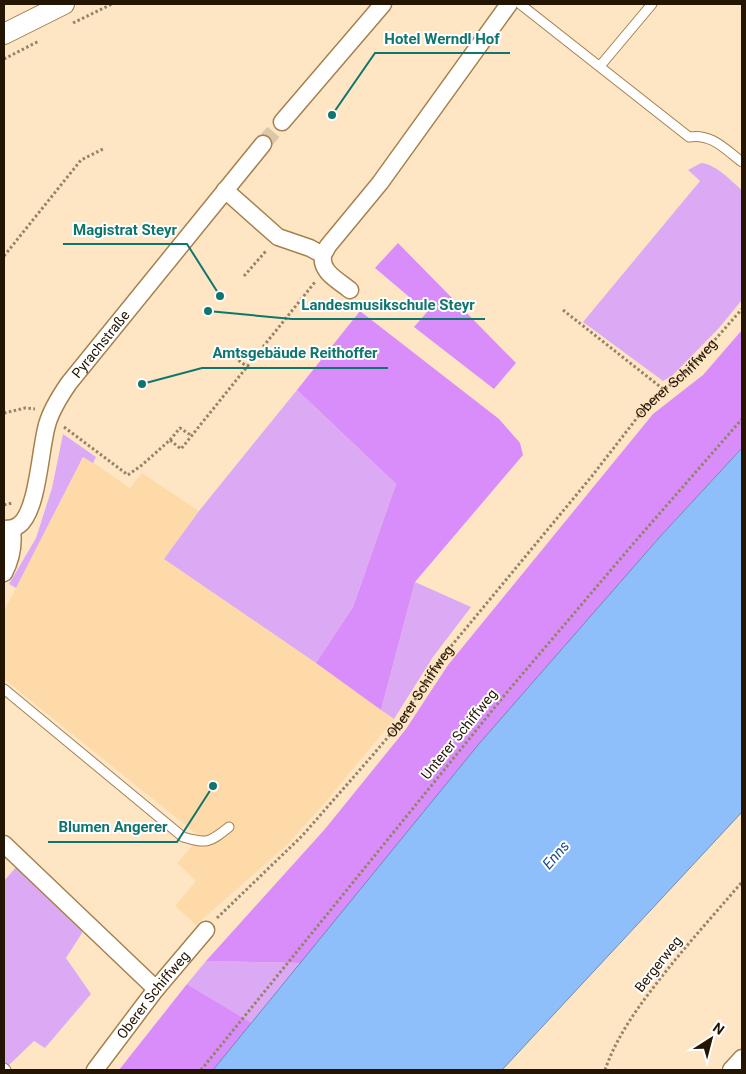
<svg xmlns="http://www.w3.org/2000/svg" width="746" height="1074" font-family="Roboto,sans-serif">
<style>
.built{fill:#fedaa9}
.green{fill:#dcaaf4}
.forest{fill:#d88dfa}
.water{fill:#8fbffb;stroke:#6f8cb0}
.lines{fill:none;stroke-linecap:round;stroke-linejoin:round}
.minor-tunnel{stroke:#ddc7a8;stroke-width:16;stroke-dasharray:16 8;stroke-linecap:butt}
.service-casing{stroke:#a6814d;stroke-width:11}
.minor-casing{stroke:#a6814d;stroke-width:19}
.tertiary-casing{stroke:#a6814d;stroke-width:22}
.path{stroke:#968268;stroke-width:3;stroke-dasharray:2.5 2.5;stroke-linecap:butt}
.service{stroke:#fff;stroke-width:9}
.minor{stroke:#fff;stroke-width:16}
.tertiary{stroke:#fff;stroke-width:20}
.labels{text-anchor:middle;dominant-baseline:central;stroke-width:4;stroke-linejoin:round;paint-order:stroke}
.street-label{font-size:14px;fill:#241502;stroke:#fff}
.water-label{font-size:15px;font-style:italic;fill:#164d8c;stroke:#fff}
.leader{fill:none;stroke:#0f766e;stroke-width:2}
.callout-dot{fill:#0f766e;stroke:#fff;stroke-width:2}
.callout-label{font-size:15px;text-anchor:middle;font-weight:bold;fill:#0f766e;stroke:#fff;stroke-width:4;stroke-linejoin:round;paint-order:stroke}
</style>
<rect width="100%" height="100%" fill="#fee6c5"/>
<!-- built -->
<path class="built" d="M 84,456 L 130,488 L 142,473 L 199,511 L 164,559 L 316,663 L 394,719 L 326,802 L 286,846 L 196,925 L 175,906 L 196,881 L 177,863 L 200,837 L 4,679 L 4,611 Z"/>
<!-- green -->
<path class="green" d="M 701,163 C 716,164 731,181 742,190 L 742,300 L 719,328 L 673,375 L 663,381 L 583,322 L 700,181 L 688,170 Z
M 297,390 L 396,484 L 353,607 L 316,663 L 164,559 L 199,511 Z
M 63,434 L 96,457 L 93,463 L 83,457 L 16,588 L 9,584 L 36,538 L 52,488 Z
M 415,582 L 471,607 L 433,657 L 394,719 L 381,710 Z
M 17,866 L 80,923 L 82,933 L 66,958 L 91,994 L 45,1048 L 34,1041 L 8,1066 L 4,1062 L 4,881 Z
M 206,961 L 301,963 L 252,1023 L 187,984 Z"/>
<!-- forest -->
<path class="forest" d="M 398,243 L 516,363 L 494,389 L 414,327 L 427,312 L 375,268 Z
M 360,311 L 499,419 L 520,443 L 523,455 L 415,582 L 381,710 L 316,663 L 353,607 L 396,484 L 297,390 Z
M 742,330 L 742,448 L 658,539 L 301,963 L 206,961 L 325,829 L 406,729 L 448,665 L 653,414 L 703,375 Z
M 187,984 L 252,1023 L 213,1070 L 119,1070 Z"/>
<!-- water -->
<path class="water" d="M 742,448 L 742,812 L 502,1070 L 213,1070 L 478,745 L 658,539 Z"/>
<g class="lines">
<!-- minor-tunnel -->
<path class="minor-tunnel" d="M 263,144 L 282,122"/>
<!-- service casing -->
<g class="service-casing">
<path id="service" d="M 520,4 L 689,137 C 711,133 725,149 742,162
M 600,66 L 652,4
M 4,689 L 183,837 C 207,844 209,843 229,827
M 4,1068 L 6,1070"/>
</g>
<!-- minor casing -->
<g class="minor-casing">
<g id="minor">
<path d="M 282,122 L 383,4"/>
<path d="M 225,190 L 278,237 L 310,248 L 323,255 C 320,272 338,280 350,290"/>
<path d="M 323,255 L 328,246 L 380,183 L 509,4"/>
<path id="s2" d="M 4,529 C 9,529 14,529 19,525 C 38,511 40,449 47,425 C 51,410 60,396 69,383 L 263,144"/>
<path d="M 4,573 C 12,558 14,545 12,529"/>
<path d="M 4,844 L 156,989"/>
<path id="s3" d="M 95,1070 L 156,989 L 206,930"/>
<path d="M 731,1070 L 742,1058"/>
</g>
</g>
<!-- tertiary casing -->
<g class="tertiary-casing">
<path id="tertiary" d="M 4,34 L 64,4"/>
</g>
<!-- path -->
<g class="path">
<path d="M 73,23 L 112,4"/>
<path d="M 4,59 L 39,41"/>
<path d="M 4,256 L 81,160 L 105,148"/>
<path d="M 244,276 L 266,251"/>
<path d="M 563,310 L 663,389"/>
<path d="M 222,349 L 248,367"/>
<path d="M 4,413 L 25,408 L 35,409"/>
<path d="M 64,427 L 128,475 L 142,465 L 170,440 L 181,449 L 315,282"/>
<path d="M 170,440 L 180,428 L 192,436"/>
<path d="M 4,505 L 12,503"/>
<path id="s1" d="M 217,918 L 302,836 L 372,756 L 399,724 L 443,656 L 592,476 L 647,405 L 691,367 L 742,309"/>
<path d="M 201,1070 L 508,691 L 633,544 L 742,419"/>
<path d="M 605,1070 C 616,1039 633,1014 653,988 C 681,951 712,917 742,882"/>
</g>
<!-- service -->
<use href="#service" class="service"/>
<!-- minor -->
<use href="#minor" class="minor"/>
<!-- tertiary -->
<use href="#tertiary" class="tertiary"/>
</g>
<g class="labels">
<!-- street labels -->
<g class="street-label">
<text stroke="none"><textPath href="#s2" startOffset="219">Pyrachstraße</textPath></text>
<text stroke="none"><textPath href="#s1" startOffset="710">Oberer Schiffweg</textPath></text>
<text stroke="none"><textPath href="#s1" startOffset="305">Oberer Schiffweg</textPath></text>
<text transform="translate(459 734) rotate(-51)">Unterer Schiffweg</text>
<text transform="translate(658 964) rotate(-52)">Bergerweg</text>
<text stroke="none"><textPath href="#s3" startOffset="95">Oberer Schiffweg</textPath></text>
</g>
<!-- water labels -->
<g class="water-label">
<text transform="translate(556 855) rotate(-49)">Enns</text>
</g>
</g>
<!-- callouts -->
<path class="leader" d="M332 115L375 53H510M220 296L187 244H63M208 311L292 319H485M142 384L202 368H388M213 786L177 842H48"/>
<g class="callout-dot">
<circle cx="332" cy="115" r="5"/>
<circle cx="220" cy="296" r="5"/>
<circle cx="208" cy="311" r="5"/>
<circle cx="142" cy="384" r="5"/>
<circle cx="213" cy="786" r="5"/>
</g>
<g class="callout-label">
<text x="442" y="44">Hotel Werndl Hof</text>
<text x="125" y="235">Magistrat Steyr</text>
<text x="388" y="310">Landesmusikschule Steyr</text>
<text x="295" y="358">Amtsgebäude Reithoffer</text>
<text x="113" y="832">Blumen Angerer</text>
</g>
<!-- border -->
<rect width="746" height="1074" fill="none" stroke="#241502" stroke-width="10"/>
<!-- north arrow -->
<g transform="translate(711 1039) rotate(36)" stroke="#ffffff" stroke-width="4" paint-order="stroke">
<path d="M0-4L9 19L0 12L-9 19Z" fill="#241502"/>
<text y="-8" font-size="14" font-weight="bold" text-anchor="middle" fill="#241502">N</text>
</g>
</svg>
